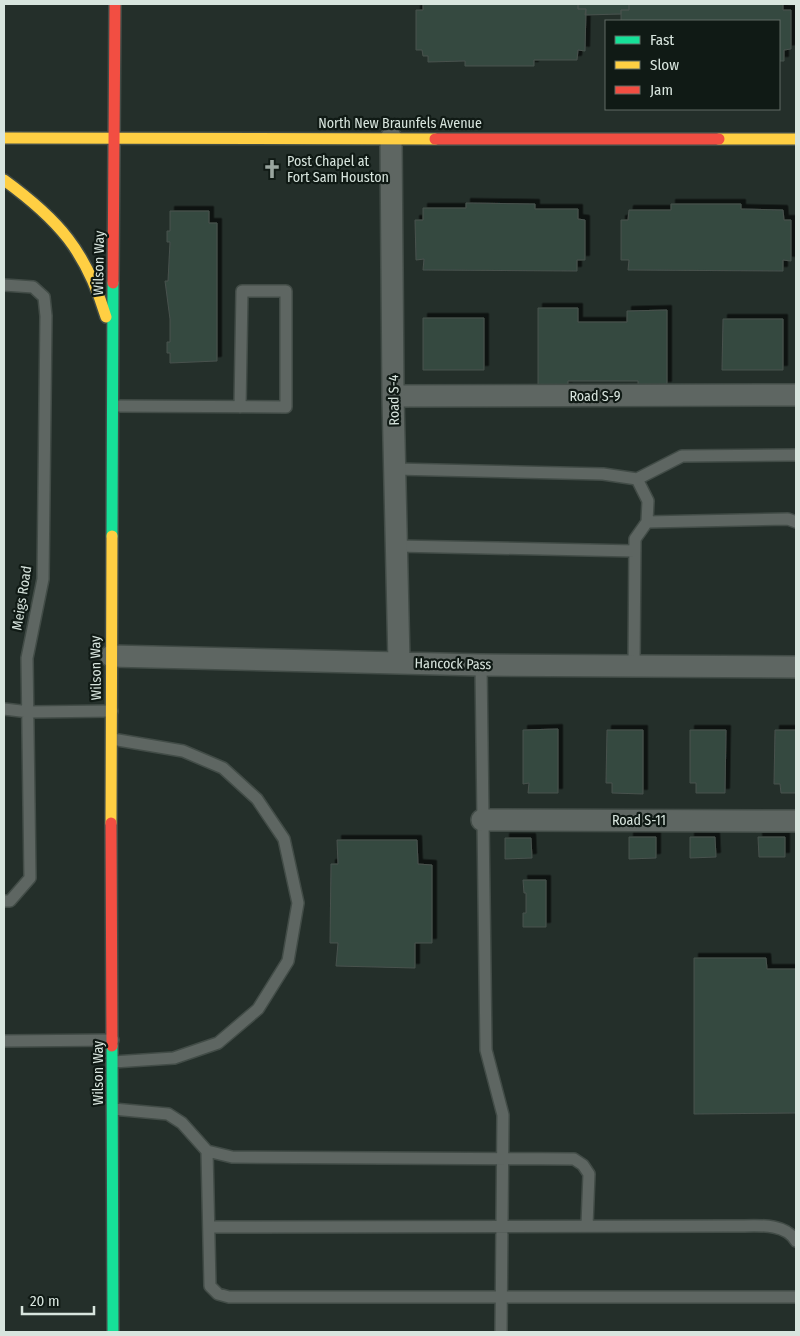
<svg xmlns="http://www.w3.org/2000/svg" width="800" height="1336" font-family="'Fira Sans Condensed',sans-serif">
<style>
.building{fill:#364841;stroke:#48524d;filter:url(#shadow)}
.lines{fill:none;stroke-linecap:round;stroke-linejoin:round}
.lane-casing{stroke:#424c47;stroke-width:14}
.street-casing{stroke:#424c47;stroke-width:24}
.fast-casing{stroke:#424c47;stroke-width:14}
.slow-casing{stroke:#424c47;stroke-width:14}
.jam-casing{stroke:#424c47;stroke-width:14}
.lane{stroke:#5e6662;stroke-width:11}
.street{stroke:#5e6662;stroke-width:21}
.fast{stroke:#16e098;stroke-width:11}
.slow{stroke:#ffcf43;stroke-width:11}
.jam{stroke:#f24e42;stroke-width:11}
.labels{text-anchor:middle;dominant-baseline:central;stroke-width:4.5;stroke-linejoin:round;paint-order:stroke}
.street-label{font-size:14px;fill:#d8e5de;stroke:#101a15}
.poi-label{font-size:14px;fill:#d8e5de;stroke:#101a15;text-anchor:start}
</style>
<defs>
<filter id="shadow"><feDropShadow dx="4.5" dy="-4.5" stdDeviation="0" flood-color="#0009"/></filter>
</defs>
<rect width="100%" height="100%" fill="#242f2a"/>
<!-- building -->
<path class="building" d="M 423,4 L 578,4 L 578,9 L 586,9 L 585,51 L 578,50 L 577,60 L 534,60 L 534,66 L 465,66 L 465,61 L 428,62 L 428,56 L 423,56 L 422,50 L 416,50 L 416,10 L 423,10 Z
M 578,4 L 629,4 L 629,10 L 621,10 L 621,14 L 585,15 L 586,9 L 578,9 Z
M 629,4 L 783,4 L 783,10 L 791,10 L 791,49 L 784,50 L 784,61 L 779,61 L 779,21 L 621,21 L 621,10 L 629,10 Z
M 466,203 L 535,204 L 535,209 L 578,209 L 578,219 L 585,220 L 585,260 L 577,260 L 577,271 L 423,270 L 424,259 L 416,260 L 415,220 L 423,220 L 423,208 L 466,208 Z
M 671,204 L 741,204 L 741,209 L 783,210 L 784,220 L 791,220 L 791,261 L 783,260 L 783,271 L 628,270 L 629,260 L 621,260 L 621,220 L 628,220 L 629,210 L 671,210 Z
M 170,211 L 209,211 L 209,223 L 217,223 L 217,361 L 170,363 L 170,353 L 167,353 L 167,342 L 170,342 L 170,319 L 165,281 L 168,281 L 170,242 L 167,242 L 167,231 L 170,231 Z
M 538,308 L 578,308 L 578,322 L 627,322 L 627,311 L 667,310 L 667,386 L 638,386 L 638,381 L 568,381 L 568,386 L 538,386 Z
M 423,318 L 484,318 L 484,370 L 423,370 Z
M 723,319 L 783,319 L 783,370 L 722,370 Z
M 558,729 L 558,793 L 528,793 L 529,783 L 523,784 L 523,730 Z
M 607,730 L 643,730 L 643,794 L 612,793 L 612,783 L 606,783 Z
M 690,730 L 726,730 L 725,793 L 696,793 L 696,783 L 690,783 Z
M 775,730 L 796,730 L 796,793 L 781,793 L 780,784 L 774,784 Z
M 629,837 L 656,837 L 656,858 L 629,859 Z
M 690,837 L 715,837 L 716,857 L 690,858 Z
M 758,837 L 785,837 L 785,857 L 759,857 Z
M 505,838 L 531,838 L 532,858 L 505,859 Z
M 337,840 L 417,840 L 418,864 L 432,865 L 432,943 L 415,943 L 415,968 L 336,966 L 338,943 L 330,943 L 331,864 L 338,864 Z
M 523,880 L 546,880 L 546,927 L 523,927 L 523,913 L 526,913 L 526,893 L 524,893 Z
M 694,958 L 766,958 L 767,969 L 796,969 L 796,1113 L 694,1114 Z"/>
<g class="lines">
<!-- lane casing -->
<g class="lane-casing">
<path id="lane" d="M 4,285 L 33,287 L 44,297 L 46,316 L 43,579 L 27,658 L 30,878 L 10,901 L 4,901
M 113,406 L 286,407 L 286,291 L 242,291 L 240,407
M 395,469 L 603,474 L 637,479 L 648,501 L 647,522
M 637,479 L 682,456 L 796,455
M 397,546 L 635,551
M 481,665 L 486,1050 L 503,1115 L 501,1332
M 634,666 L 635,539 L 647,522 L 788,519 L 796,522
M 4,709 L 29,712 L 112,711
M 112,739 L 183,751 L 223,768 L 257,799 L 284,839 L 298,903 L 288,961 L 258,1009 L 218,1043 L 174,1058 L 113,1062
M 4,1041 L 113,1040
M 113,1109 L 168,1114 L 182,1123 L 207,1151 L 232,1157 L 574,1159 L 583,1165 L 589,1174 L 587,1225
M 207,1151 L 210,1286 L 218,1294 L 229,1297 L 796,1297
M 209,1227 L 729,1226 C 750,1227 784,1220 796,1241"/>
</g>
<!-- street casing -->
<g class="street-casing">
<path id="street" d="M 391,138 L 393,396 L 399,662
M 393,396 L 796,395
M 111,656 L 481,665 L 796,667
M 482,820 L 796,821"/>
</g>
<!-- fast casing -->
<g class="fast-casing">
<path id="fast" d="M 112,536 L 113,283
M 112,1046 L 113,1332"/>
</g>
<!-- slow casing -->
<g class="slow-casing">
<path id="slow" d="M 4,138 L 435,139
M 719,139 L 796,139
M 4,180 C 59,220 86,251 106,317
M 111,823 L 112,536"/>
</g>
<!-- jam casing -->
<g class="jam-casing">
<path id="jam" d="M 435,139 L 719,139
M 113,283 L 115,4
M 111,823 L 112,1046"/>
</g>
<!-- lane -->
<use href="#lane" class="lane"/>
<!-- street -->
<use href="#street" class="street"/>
<!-- fast -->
<use href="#fast" class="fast"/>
<!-- slow -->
<use href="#slow" class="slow"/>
<!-- jam -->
<use href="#jam" class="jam"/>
</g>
<!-- icons -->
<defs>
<g id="church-bare" transform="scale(1.5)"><path d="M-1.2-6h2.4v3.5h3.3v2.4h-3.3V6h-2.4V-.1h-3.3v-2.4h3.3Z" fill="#99a59f" stroke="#101a15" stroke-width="2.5" paint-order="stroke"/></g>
</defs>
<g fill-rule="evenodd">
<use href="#church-bare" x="272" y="169"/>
</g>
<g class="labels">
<!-- street labels -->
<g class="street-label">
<text x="400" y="123">North New Braunfels Avenue</text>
<text transform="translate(99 263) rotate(-89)">Wilson Way</text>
<text x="595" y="396">Road S-9</text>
<text transform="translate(394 400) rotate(-91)">Road S-4</text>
<text transform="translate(22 598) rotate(-81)">Meigs Road</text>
<text transform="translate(453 664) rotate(1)">Hancock Pass</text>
<text transform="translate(96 668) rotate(-91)">Wilson Way</text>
<text x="639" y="820">Road S-11</text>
<text transform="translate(98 1073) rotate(-90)">Wilson Way</text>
</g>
<!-- poi labels -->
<g class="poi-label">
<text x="287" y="161">Post Chapel at<tspan x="287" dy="16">Fort Sam Houston</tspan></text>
</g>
</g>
<!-- border -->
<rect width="800" height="1336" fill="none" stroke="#d8e5de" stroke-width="10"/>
<!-- legend -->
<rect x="605" y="20" width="175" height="90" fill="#101a15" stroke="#606b65"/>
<rect x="615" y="36" width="25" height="8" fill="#16e098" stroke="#606b65"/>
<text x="650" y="45" font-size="15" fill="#d8e5de">Fast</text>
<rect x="615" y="61" width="25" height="8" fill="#ffcf43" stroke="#606b65"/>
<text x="650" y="70" font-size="15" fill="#d8e5de">Slow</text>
<rect x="615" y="86" width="25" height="8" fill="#f24e42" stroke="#606b65"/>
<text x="650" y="95" font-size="15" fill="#d8e5de">Jam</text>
<!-- scale -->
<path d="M22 1306v8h72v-8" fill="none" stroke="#d8e5de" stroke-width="2.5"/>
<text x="30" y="1306" font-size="15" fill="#d8e5de" stroke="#101a15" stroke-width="4" paint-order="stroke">20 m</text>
</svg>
